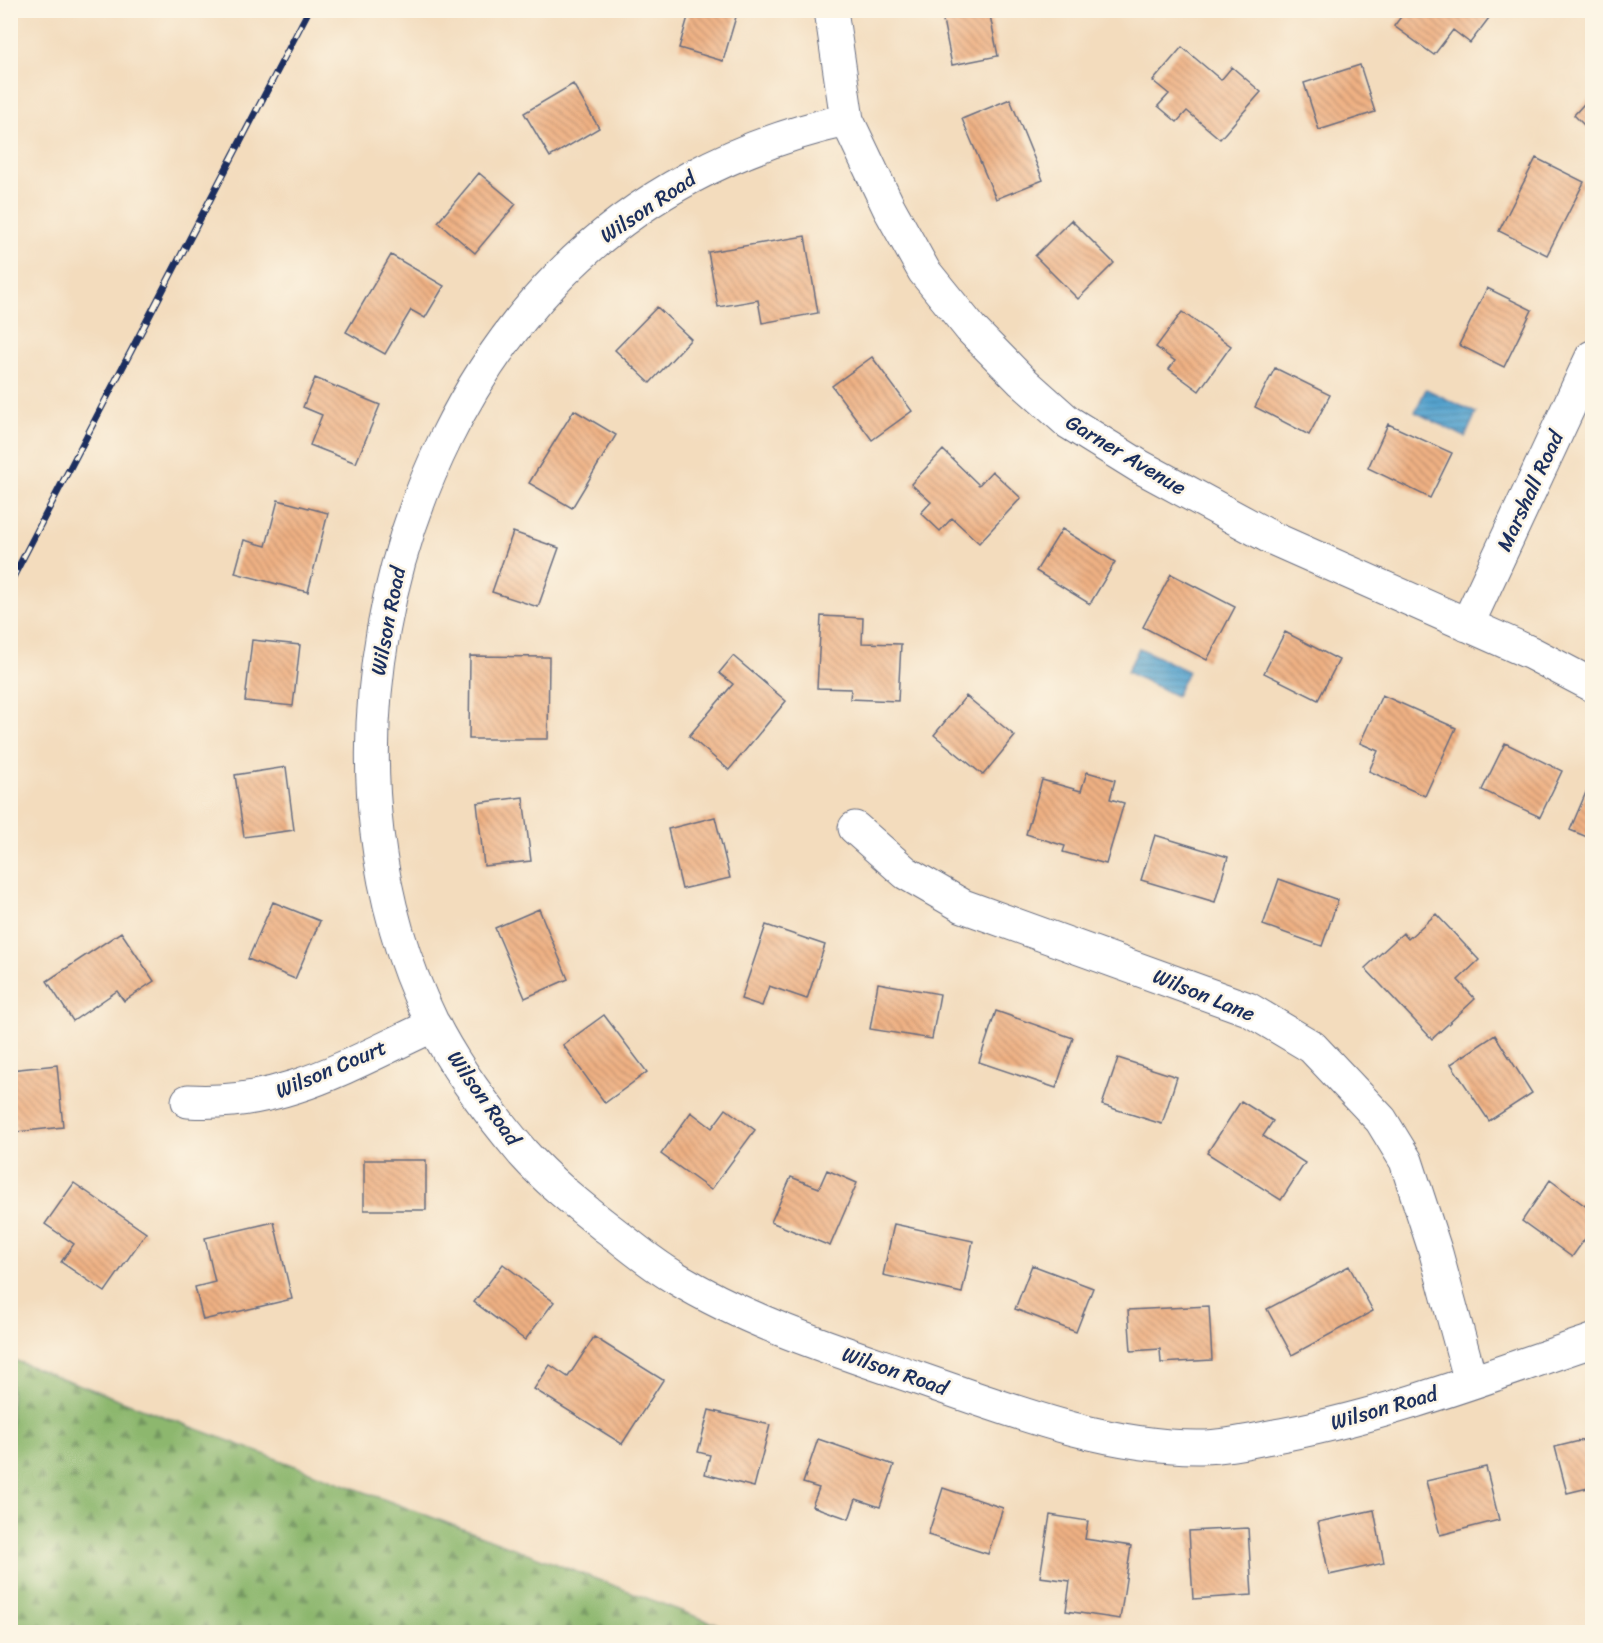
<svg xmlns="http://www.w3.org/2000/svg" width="1603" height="1643" font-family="Sriracha,sans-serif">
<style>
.forest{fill:url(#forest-firs);stroke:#547366;stroke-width:1.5}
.water{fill:url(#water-rules);stroke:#386996;stroke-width:1.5}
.building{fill:url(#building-back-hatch)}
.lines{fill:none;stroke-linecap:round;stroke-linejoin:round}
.minor-casing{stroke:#676c7f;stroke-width:35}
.minor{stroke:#fff;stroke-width:33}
.rail-casing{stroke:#1b2f5e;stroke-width:7}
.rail{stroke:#fcf5e5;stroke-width:4.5;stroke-dasharray:14;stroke-linecap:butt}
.labels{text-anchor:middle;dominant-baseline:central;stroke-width:5;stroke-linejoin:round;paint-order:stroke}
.street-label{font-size:21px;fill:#1b2f5e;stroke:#fcf5e5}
</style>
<defs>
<pattern id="forest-firs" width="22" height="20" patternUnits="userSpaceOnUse" patternTransform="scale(1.5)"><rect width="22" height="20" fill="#8db76e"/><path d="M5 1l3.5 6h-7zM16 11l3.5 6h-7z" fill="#72955e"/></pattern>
<pattern id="water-rules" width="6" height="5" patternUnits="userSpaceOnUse" patternTransform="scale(1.5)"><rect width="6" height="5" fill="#54a3ce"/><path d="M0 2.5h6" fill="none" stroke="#4585aa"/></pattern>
<pattern id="building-back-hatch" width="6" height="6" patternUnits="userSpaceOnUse" patternTransform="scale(1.5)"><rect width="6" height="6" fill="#efb183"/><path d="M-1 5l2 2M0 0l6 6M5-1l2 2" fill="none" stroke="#c1906e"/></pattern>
</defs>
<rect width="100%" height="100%" fill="#fcf5e5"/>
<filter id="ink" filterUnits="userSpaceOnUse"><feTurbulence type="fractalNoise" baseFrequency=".0167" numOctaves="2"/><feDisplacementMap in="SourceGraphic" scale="12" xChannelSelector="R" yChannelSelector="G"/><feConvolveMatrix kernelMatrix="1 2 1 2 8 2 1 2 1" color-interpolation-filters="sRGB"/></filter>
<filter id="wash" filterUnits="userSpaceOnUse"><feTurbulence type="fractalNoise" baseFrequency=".008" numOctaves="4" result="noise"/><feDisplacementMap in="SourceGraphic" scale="24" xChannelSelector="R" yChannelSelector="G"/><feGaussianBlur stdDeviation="1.35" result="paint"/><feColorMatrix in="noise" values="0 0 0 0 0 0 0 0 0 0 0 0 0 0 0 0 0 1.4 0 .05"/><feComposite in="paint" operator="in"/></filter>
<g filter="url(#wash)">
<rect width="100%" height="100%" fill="#f3dcbd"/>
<!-- forest -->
<path class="forest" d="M 11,1359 L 737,1632 L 11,1632 Z"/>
<!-- water -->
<path class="water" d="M 1426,389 L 1476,413 L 1465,437 L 1415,412 Z
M 1139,648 L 1188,671 L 1176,696 L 1127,672 Z"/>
<g id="blocks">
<!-- building -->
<path class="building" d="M 690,10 L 738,10 L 723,61 L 679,48 Z
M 941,10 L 989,10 L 998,56 L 952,65 Z
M 1406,10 L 1495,10 L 1470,43 L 1453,30 L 1434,55 L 1394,26 Z
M 1182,47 L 1221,80 L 1232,67 L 1261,92 L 1220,139 L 1187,111 L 1177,122 L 1158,106 L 1169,94 L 1153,81 Z
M 1360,65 L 1375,112 L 1319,130 L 1304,83 Z
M 573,84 L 599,128 L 550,157 L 524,113 Z
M 1592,95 L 1592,133 L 1574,115 Z
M 1010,99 L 1043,180 L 996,199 L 962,119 Z
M 1536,158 L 1584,182 L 1547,255 L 1499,231 Z
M 479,173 L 516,204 L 475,253 L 438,222 Z
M 1071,220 L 1114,263 L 1078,299 L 1035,256 Z
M 805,236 L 818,313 L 762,323 L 758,300 L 718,307 L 708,252 Z
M 391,255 L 444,286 L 425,318 L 411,310 L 385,354 L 346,332 Z
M 1487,288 L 1532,310 L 1504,367 L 1459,345 Z
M 657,307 L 691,339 L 650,383 L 615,350 Z
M 1182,312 L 1231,346 L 1199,391 L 1169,369 L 1175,361 L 1156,347 Z
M 872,357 L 912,411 L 872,440 L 832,386 Z
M 1275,368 L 1330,395 L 1309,435 L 1255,407 Z
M 315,378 L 380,405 L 356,463 L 310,445 L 322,415 L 303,407 Z
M 574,410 L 616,435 L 572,508 L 529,483 Z
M 1388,424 L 1452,453 L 1430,498 L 1368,468 Z
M 943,450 L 979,485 L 992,471 L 1021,498 L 979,543 L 952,518 L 940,531 L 921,513 L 931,502 L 911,484 Z
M 278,500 L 328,513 L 308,592 L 235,573 L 244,540 L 266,546 Z
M 1062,529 L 1115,562 L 1090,604 L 1036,571 Z
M 513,532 L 559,548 L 538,607 L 492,592 Z
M 1171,574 L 1235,607 L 1207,660 L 1143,627 Z
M 821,616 L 863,618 L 862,643 L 901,644 L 898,701 L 850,699 L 851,689 L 817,688 Z
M 1285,632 L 1339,660 L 1318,700 L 1264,673 Z
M 252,640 L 300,645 L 293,706 L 245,701 Z
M 470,656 L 549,657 L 548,739 L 469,739 Z
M 733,656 L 786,701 L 729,770 L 689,736 L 733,684 L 719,673 Z
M 1382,695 L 1456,728 L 1425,796 L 1369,771 L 1378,751 L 1360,743 Z
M 966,696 L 1015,736 L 983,775 L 934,735 Z
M 1505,743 L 1562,771 L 1540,817 L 1482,790 Z
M 286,767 L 294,830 L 244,837 L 235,775 Z
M 1087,772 L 1115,780 L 1110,799 L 1124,803 L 1106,864 L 1063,852 L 1065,846 L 1026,834 L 1042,780 L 1081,791 Z
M 1587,790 L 1592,792 L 1592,839 L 1570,830 Z
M 523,797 L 531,861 L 484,866 L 477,803 Z
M 715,817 L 730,878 L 682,889 L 668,829 Z
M 1155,835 L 1228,857 L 1215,902 L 1141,880 Z
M 1279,879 L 1338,900 L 1322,946 L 1263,925 Z
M 273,902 L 320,921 L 295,979 L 248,959 Z
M 539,909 L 568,979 L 525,998 L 495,928 Z
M 1436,914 L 1479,960 L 1458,980 L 1475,999 L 1432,1039 L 1365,968 L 1403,933 L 1408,939 Z
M 766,925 L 825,945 L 807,999 L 769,986 L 762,1006 L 741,999 Z
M 121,932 L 154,981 L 124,1001 L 117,991 L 73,1021 L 47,981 Z
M 878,983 L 940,994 L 932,1039 L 870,1029 Z
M 996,1011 L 1073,1038 L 1056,1088 L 979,1062 Z
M 604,1015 L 647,1072 L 605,1103 L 563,1045 Z
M 1495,1035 L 1532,1093 L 1489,1121 L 1451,1064 Z
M 1118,1058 L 1177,1077 L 1162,1124 L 1102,1105 Z
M 57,1065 L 63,1127 L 16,1132 L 10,1070 Z
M 1241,1101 L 1273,1121 L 1263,1136 L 1305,1163 L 1281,1200 L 1207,1153 Z
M 726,1109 L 755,1130 L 711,1190 L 661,1154 L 691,1112 L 712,1128 Z
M 364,1160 L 426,1160 L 426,1210 L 364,1210 Z
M 827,1170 L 857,1183 L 830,1246 L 771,1222 L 791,1177 L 819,1188 Z
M 1550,1180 L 1592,1211 L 1592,1229 L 1572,1257 L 1522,1221 Z
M 74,1183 L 146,1233 L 105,1292 L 61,1262 L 74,1244 L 45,1224 Z
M 274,1222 L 292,1299 L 203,1320 L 195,1287 L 215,1282 L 205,1238 Z
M 894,1224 L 973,1241 L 962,1293 L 883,1275 Z
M 503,1264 L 554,1302 L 525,1340 L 474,1302 Z
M 1032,1265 L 1093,1288 L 1076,1332 L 1015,1309 Z
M 1349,1266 L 1373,1311 L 1292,1355 L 1267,1309 Z
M 1209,1306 L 1212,1360 L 1161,1363 L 1160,1349 L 1131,1351 L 1128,1310 Z
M 594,1337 L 663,1380 L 622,1444 L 534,1389 L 550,1365 L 568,1377 Z
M 709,1410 L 770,1425 L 754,1487 L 705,1474 L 710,1455 L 698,1452 Z
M 1592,1438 L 1592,1487 L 1567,1493 L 1555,1447 Z
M 818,1439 L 894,1465 L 880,1507 L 856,1499 L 849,1519 L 812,1506 L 819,1488 L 803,1483 Z
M 1486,1467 L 1499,1520 L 1440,1535 L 1426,1481 Z
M 943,1488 L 1003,1508 L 988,1554 L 928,1535 Z
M 1374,1510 L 1384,1563 L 1329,1575 L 1318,1522 Z
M 1050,1515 L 1088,1521 L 1085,1539 L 1131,1546 L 1120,1619 L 1066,1611 L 1070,1581 L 1040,1577 Z
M 1248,1528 L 1252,1595 L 1193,1599 L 1189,1531 Z"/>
</g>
</g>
<g filter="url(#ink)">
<use href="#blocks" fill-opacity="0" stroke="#676c7f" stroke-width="1.5"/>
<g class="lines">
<!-- minor casing -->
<g class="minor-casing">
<path id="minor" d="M 831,10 L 847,120 L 889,208 L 924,271 L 971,329 L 1022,381 L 1068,422 L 1139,466 L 1272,538 L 1531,653 L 1592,685
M 847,120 C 738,144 637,196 559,276 C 377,463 315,785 432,1022 C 455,1068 490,1114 523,1153 C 548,1181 577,1204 606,1227 C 629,1244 651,1264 676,1278 C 750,1323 833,1349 914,1377 C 1004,1408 1105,1448 1201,1447 C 1229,1447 1258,1439 1286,1434 C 1390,1414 1492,1375 1592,1341
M 1467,625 L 1592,357
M 855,828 L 906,873 L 963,906 L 1248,1009 L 1312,1047 L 1381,1120 L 1406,1161 L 1436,1253 L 1471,1382
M 188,1101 C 282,1107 351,1063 434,1025"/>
</g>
<!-- minor -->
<use href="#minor" class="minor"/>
<!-- rail casing -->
<g class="rail-casing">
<path id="rail" d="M 10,583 L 309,10"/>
</g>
<!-- rail -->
<use href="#rail" class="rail"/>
</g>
</g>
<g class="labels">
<!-- street labels -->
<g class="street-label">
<text transform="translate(648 207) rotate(-34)">Wilson Road</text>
<text transform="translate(1126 455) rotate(31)">Garner Avenue</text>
<text transform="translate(1530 491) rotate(-65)">Marshall Road</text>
<text transform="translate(388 621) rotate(-79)">Wilson Road</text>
<text transform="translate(1204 995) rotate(22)">Wilson Lane</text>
<text transform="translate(331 1069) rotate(-23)">Wilson Court</text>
<text transform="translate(484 1098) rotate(55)">Wilson Road</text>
<text transform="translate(895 1371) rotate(19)">Wilson Road</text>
<text transform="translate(1384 1408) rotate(-16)">Wilson Road</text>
</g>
</g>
<!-- margin -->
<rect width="1603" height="1643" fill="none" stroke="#fcf5e5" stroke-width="36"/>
</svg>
